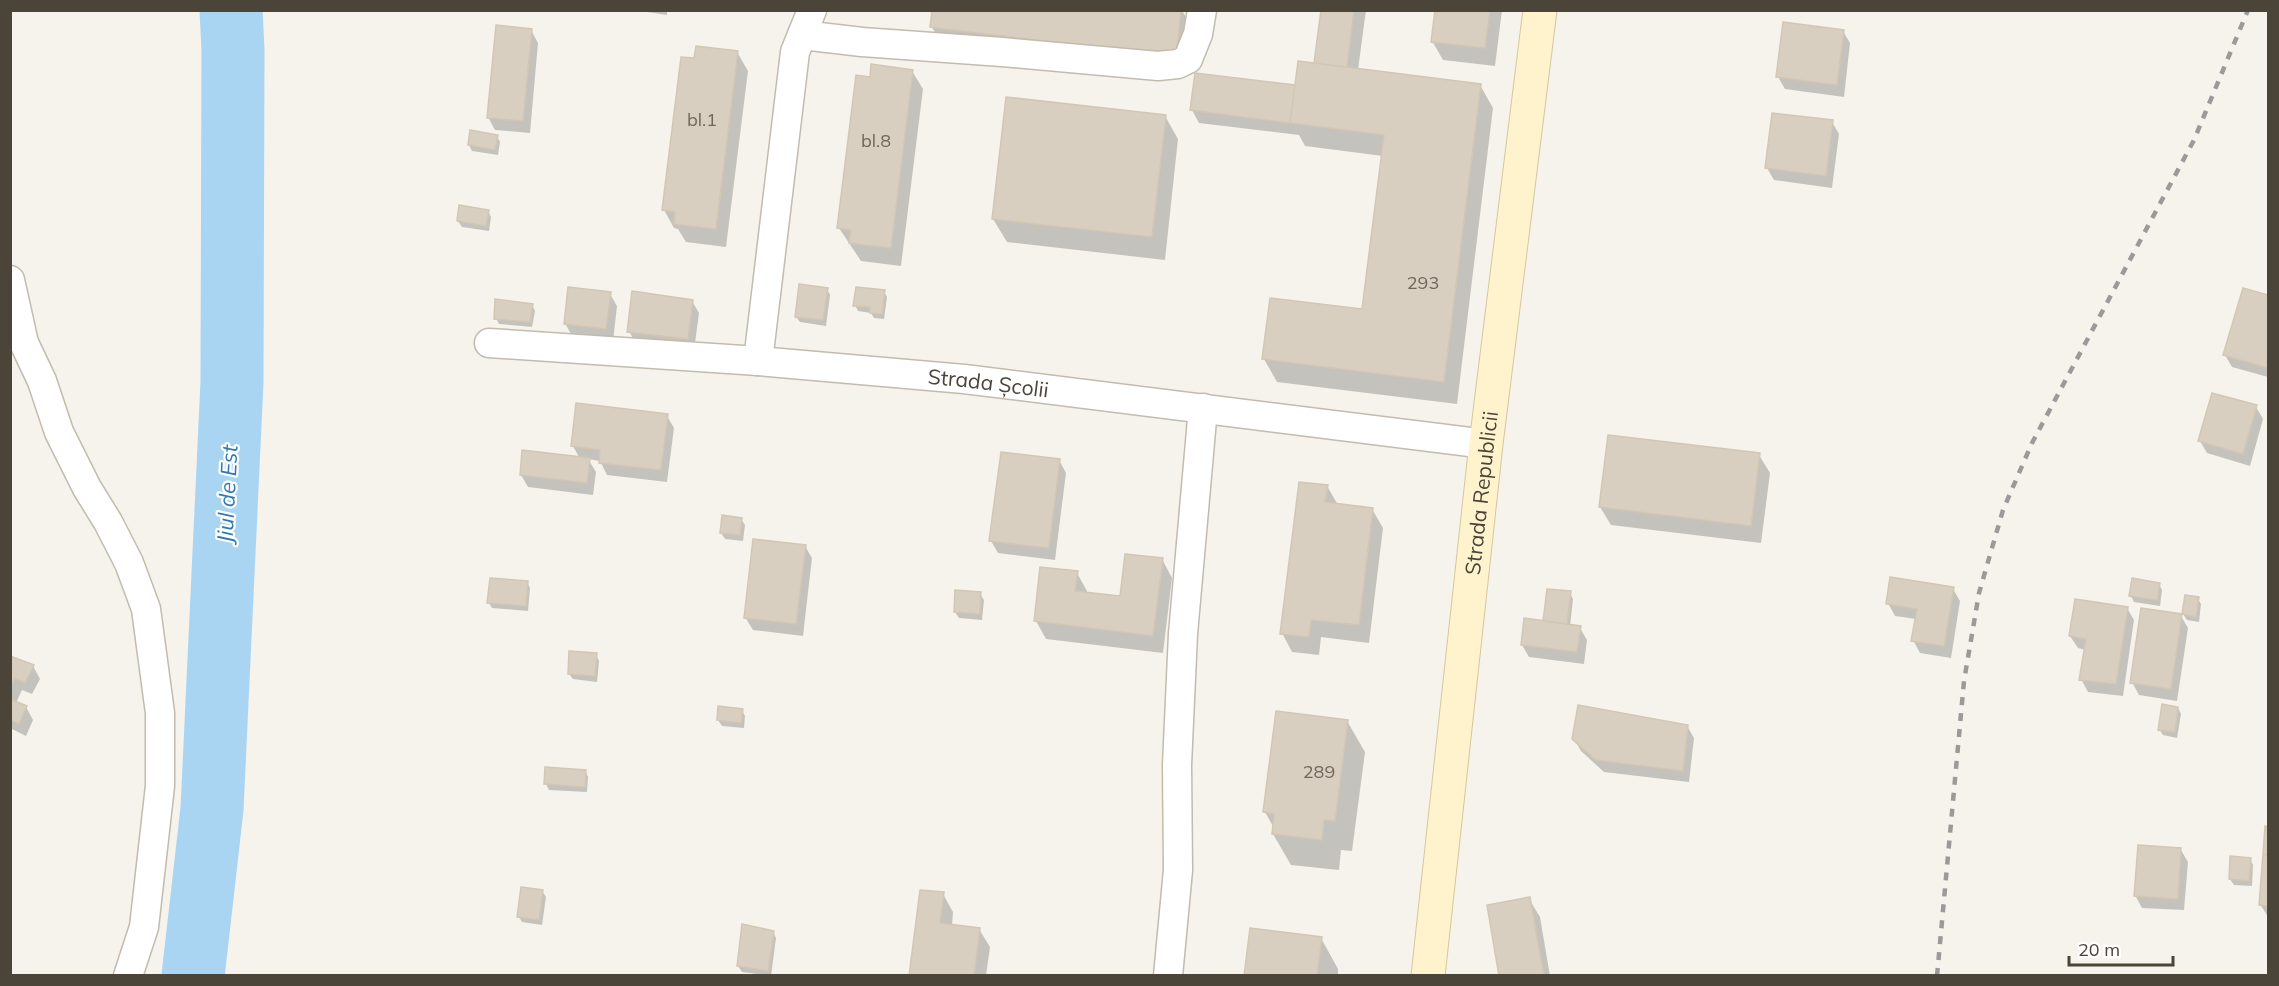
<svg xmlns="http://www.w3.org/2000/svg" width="2279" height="986" font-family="Mulish,sans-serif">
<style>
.shadow{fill:#0003}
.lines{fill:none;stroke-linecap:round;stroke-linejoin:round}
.river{stroke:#a9d4f2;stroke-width:63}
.building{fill:#d8cfc1;stroke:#d3c7b4;stroke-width:1.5}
.street-casing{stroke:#c2bbae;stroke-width:31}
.secondary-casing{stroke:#d6c79b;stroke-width:35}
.street{stroke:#fff;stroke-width:28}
.secondary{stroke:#fff3cd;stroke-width:33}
.rail{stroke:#9a9a9a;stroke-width:4.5;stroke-dasharray:8 8;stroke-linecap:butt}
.labels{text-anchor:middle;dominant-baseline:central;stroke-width:4.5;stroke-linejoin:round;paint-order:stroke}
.number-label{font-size:18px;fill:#6e675b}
.street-label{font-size:21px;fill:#4b4439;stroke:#fff}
.water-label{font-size:22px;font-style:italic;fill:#2e7ab2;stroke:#fff}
</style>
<rect width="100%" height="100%" fill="#f6f3ec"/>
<!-- shadow -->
<path class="shadow" d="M 633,10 L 667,10 L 667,15 Z
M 934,10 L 1182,10 L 1191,27 L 1185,75 L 942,45 L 932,27 Z
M 1322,10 L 1366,10 L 1358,70 L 1480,85 L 1493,108 L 1457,404 L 1277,382 L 1264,359 L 1364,311 L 1383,156 L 1305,146 L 1299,135 L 1199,123 L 1192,110 L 1294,87 L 1317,65 Z
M 1436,10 L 1502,10 L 1495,66 L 1443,60 L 1432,41 Z
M 531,30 L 538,43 L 530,133 L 495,130 L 488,117 Z
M 1843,31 L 1850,43 L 1844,97 L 1785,89 L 1778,77 Z
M 737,52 L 748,71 L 726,247 L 686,242 L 678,229 L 674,228 L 664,210 L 696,60 Z
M 912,71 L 923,89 L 901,266 L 861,261 L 839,228 L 871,79 Z
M 1165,116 L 1178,139 L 1165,260 L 1007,242 L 993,219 Z
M 1832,122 L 1839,134 L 1832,188 L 1774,180 L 1767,168 Z
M 497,136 L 500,142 L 498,155 L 472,151 L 469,145 Z
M 488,211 L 491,217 L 489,231 L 462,227 L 458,221 Z
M 827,289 L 830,295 L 826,326 L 800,322 L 796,317 Z
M 2244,290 L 2268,296 L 2268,377 L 2232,367 L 2225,355 Z
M 884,292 L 887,297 L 884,319 L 874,318 L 871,313 L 858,311 L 855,305 Z
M 610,294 L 617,306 L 613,341 L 572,336 L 565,323 Z
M 692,301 L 699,313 L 694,351 L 636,344 L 629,331 Z
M 532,305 L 535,311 L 532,327 L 499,324 L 496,318 Z
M 2256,407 L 2263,419 L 2250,466 L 2207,453 L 2200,441 Z
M 667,416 L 674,428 L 667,482 L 607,475 L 600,461 L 588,459 L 596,472 L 593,495 L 528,487 L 521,475 L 580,459 L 573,446 Z
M 1759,455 L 1770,473 L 1761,543 L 1611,525 L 1600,507 Z
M 1059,460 L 1066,473 L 1055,560 L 998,553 L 991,541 Z
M 1327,486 L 1338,505 L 1372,509 L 1383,528 L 1369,643 L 1321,637 L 1319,655 L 1292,652 L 1282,633 Z
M 741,519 L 745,525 L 743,541 L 725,539 L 721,533 Z
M 805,546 L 812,558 L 803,636 L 753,630 L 745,617 Z
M 1162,559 L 1172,578 L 1163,653 L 1046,639 L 1036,621 L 1077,573 L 1087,591 L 1087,594 L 1121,598 Z
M 527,582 L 530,588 L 528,611 L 492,608 L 489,603 Z
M 2159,584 L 2162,590 L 2160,606 L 2134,602 L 2131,596 Z
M 1953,589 L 1960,601 L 1951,658 L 1920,653 L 1913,640 L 1916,619 L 1895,616 L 1888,603 Z
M 1570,593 L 1573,599 L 1570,626 L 1580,628 L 1587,640 L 1584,664 L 1529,657 L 1522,645 L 1546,623 Z
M 980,594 L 984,600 L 982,620 L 959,618 L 955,612 Z
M 2198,599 L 2201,604 L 2199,622 L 2187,620 L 2183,614 Z
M 2127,608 L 2134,620 L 2123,696 L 2088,692 L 2081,679 L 2086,650 L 2078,648 L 2070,636 Z
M 2181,616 L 2188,628 L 2177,701 L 2139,695 L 2132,682 Z
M 596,655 L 599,661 L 597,682 L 573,679 L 569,674 Z
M 10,657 L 33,666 L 40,679 L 32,694 L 22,690 L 16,703 L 26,707 L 33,720 L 26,736 L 10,728 Z
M 2178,708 L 2181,714 L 2177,738 L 2163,735 L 2159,729 Z
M 742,710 L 745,716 L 744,728 L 722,726 L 718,720 Z
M 1347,721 L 1365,752 L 1352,851 L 1341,850 L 1339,870 L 1291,865 L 1273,834 L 1274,828 L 1265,812 Z
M 1687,726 L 1694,738 L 1689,782 L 1604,772 L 1581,751 L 1574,739 Z
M 585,771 L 588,777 L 587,792 L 549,790 L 546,784 Z
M 2266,828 L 2268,828 L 2268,917 L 2260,904 Z
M 2181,850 L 2188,862 L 2184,910 L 2142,908 L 2135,895 Z
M 2250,859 L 2253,865 L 2252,886 L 2234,885 L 2230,879 Z
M 542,891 L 546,897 L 542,925 L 522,922 L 519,917 Z
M 943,894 L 953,912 L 952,926 L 979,929 L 990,947 L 986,976 L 911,976 Z
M 1529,899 L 1540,917 L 1550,976 L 1501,976 Z
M 773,932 L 776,938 L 771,976 L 742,972 L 738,966 Z
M 1321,938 L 1338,969 L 1338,976 L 1246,976 Z"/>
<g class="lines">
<!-- river -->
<path class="river" d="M 193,976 L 212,809 L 232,382 L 233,50 L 231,10"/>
</g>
<!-- building -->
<path class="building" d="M 932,10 L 1181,10 L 1176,58 L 930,27 Z
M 1321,10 L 1354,10 L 1347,67 L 1314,63 Z
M 1435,10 L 1490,10 L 1485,48 L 1431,42 Z
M 1783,22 L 1844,30 L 1837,85 L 1776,77 Z
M 496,25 L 532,29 L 523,121 L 487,118 Z
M 696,46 L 738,51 L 716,229 L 674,224 L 675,212 L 662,210 L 681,57 L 694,58 Z
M 1298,61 L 1481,84 L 1444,382 L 1262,359 L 1270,298 L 1362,309 L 1384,135 L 1290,123 Z
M 871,64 L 913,70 L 891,248 L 849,243 L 851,230 L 837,228 L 856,75 L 870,77 Z
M 1195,73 L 1295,85 L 1290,123 L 1190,110 Z
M 1006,97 L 1166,115 L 1152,237 L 992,219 Z
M 1772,113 L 1833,120 L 1826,176 L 1765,168 Z
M 470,130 L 498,135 L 495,150 L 468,145 Z
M 459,205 L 489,210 L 486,226 L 457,221 Z
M 799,284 L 828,288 L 823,320 L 795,317 Z
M 568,287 L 611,292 L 606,329 L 564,324 Z
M 856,287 L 885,290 L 882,314 L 870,313 L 870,307 L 853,306 Z
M 2243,288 L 2268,295 L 2268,368 L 2223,355 Z
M 632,291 L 693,300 L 688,339 L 627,332 Z
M 495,299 L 533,304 L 530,322 L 494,319 Z
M 2212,393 L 2257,405 L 2243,454 L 2198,441 Z
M 576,403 L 668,414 L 661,470 L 599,463 L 600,450 L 571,446 Z
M 1608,435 L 1760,453 L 1751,526 L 1599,507 Z
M 522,450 L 590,458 L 587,483 L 520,475 Z
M 1001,452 L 1060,459 L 1049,548 L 989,541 Z
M 1299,482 L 1328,485 L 1325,502 L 1373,508 L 1359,625 L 1311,620 L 1309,637 L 1280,634 Z
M 722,515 L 742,518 L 740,535 L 720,533 Z
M 753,539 L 806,545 L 796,624 L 744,618 Z
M 1125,554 L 1163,558 L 1153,636 L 1034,621 L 1040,567 L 1078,571 L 1075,591 L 1120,596 Z
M 1890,577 L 1954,587 L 1944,646 L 1911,641 L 1917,609 L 1886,604 Z
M 490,578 L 528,581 L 526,606 L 487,603 Z
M 2132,578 L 2160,583 L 2157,600 L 2129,596 Z
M 1547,589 L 1571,591 L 1567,624 L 1543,621 Z
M 955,590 L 981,592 L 980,614 L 954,612 Z
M 2185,595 L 2199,597 L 2196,617 L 2182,614 Z
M 2075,599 L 2128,607 L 2116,684 L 2079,680 L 2086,639 L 2069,636 Z
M 2141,608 L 2182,614 L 2171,689 L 2130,683 Z
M 1524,618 L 1581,626 L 1577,652 L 1521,645 Z
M 569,651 L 597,653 L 595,676 L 568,674 Z
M 10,656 L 34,665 L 25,683 L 15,678 L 10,688 Z
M 10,699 L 27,706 L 19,724 L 10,720 Z
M 2162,704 L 2178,707 L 2175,732 L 2158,730 Z
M 1578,705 L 1688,725 L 1683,771 L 1596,760 L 1572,739 Z
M 718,706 L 743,709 L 741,723 L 717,720 Z
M 1276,711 L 1348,720 L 1335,821 L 1324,820 L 1322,840 L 1272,834 L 1274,814 L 1263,812 Z
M 545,767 L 586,770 L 585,787 L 544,784 Z
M 2265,826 L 2268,827 L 2268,855 L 2263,854 Z
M 2138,845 L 2181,848 L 2178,899 L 2134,896 Z
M 2263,854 L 2268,855 L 2268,906 L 2259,905 Z
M 2230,856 L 2251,858 L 2249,881 L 2229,879 Z
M 521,887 L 543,890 L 539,920 L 517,917 Z
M 920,890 L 944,892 L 940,923 L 980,928 L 974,976 L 909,976 Z
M 1530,897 L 1544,976 L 1499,976 L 1487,905 Z
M 742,924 L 774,931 L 768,971 L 737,966 Z
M 1250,928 L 1322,937 L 1317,976 L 1244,976 Z"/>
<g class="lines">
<!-- street casing -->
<g class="street-casing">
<g id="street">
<path d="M 802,35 L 862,42 L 1002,52 L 1158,66 L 1178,64 L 1188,59 L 1198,34 L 1202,10"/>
<path d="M 10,280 L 24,343 L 42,381 L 59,432 L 87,488 L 108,522 L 129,563 L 146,609 L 160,713 L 160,786 L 144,927 L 128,976"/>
<path id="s1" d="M 489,343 L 758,361 L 964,379 L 1486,444"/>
<path d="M 758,361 L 795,52 L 812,10"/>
<path d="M 1168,976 L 1178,870 L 1177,765 L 1183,634 L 1203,408"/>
</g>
</g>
<!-- secondary casing -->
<g class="secondary-casing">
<g id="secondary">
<path id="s2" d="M 1428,976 L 1486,444 L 1540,10"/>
</g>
</g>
<!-- street -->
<use href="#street" class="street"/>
<!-- secondary -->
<use href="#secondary" class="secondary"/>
<!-- rail -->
<path class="rail" d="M 1937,976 L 1964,681 L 1979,593 L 2003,510 L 2032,443 L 2194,140 L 2248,10"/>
</g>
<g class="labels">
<!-- number labels -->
<g class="number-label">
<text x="702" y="119">bl.1</text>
<text x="876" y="140">bl.8</text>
<text x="1423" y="282">293</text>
<text x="1319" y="771">289</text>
</g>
<!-- street labels -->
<g class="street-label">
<text stroke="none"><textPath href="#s1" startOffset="501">Strada Școlii</textPath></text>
<text stroke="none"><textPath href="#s2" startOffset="486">Strada Republicii</textPath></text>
</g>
<!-- water labels -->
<g class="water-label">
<text transform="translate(227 494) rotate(-87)">Jiul de Est</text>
</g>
</g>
<!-- border -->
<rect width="2279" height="986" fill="none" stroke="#4b4439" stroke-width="24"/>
<!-- scale -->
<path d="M2069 956v9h104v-9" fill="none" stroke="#4b4439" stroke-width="3"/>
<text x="2078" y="956" font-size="18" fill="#4b4439" stroke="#ffffff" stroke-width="4.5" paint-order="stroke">20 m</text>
</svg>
